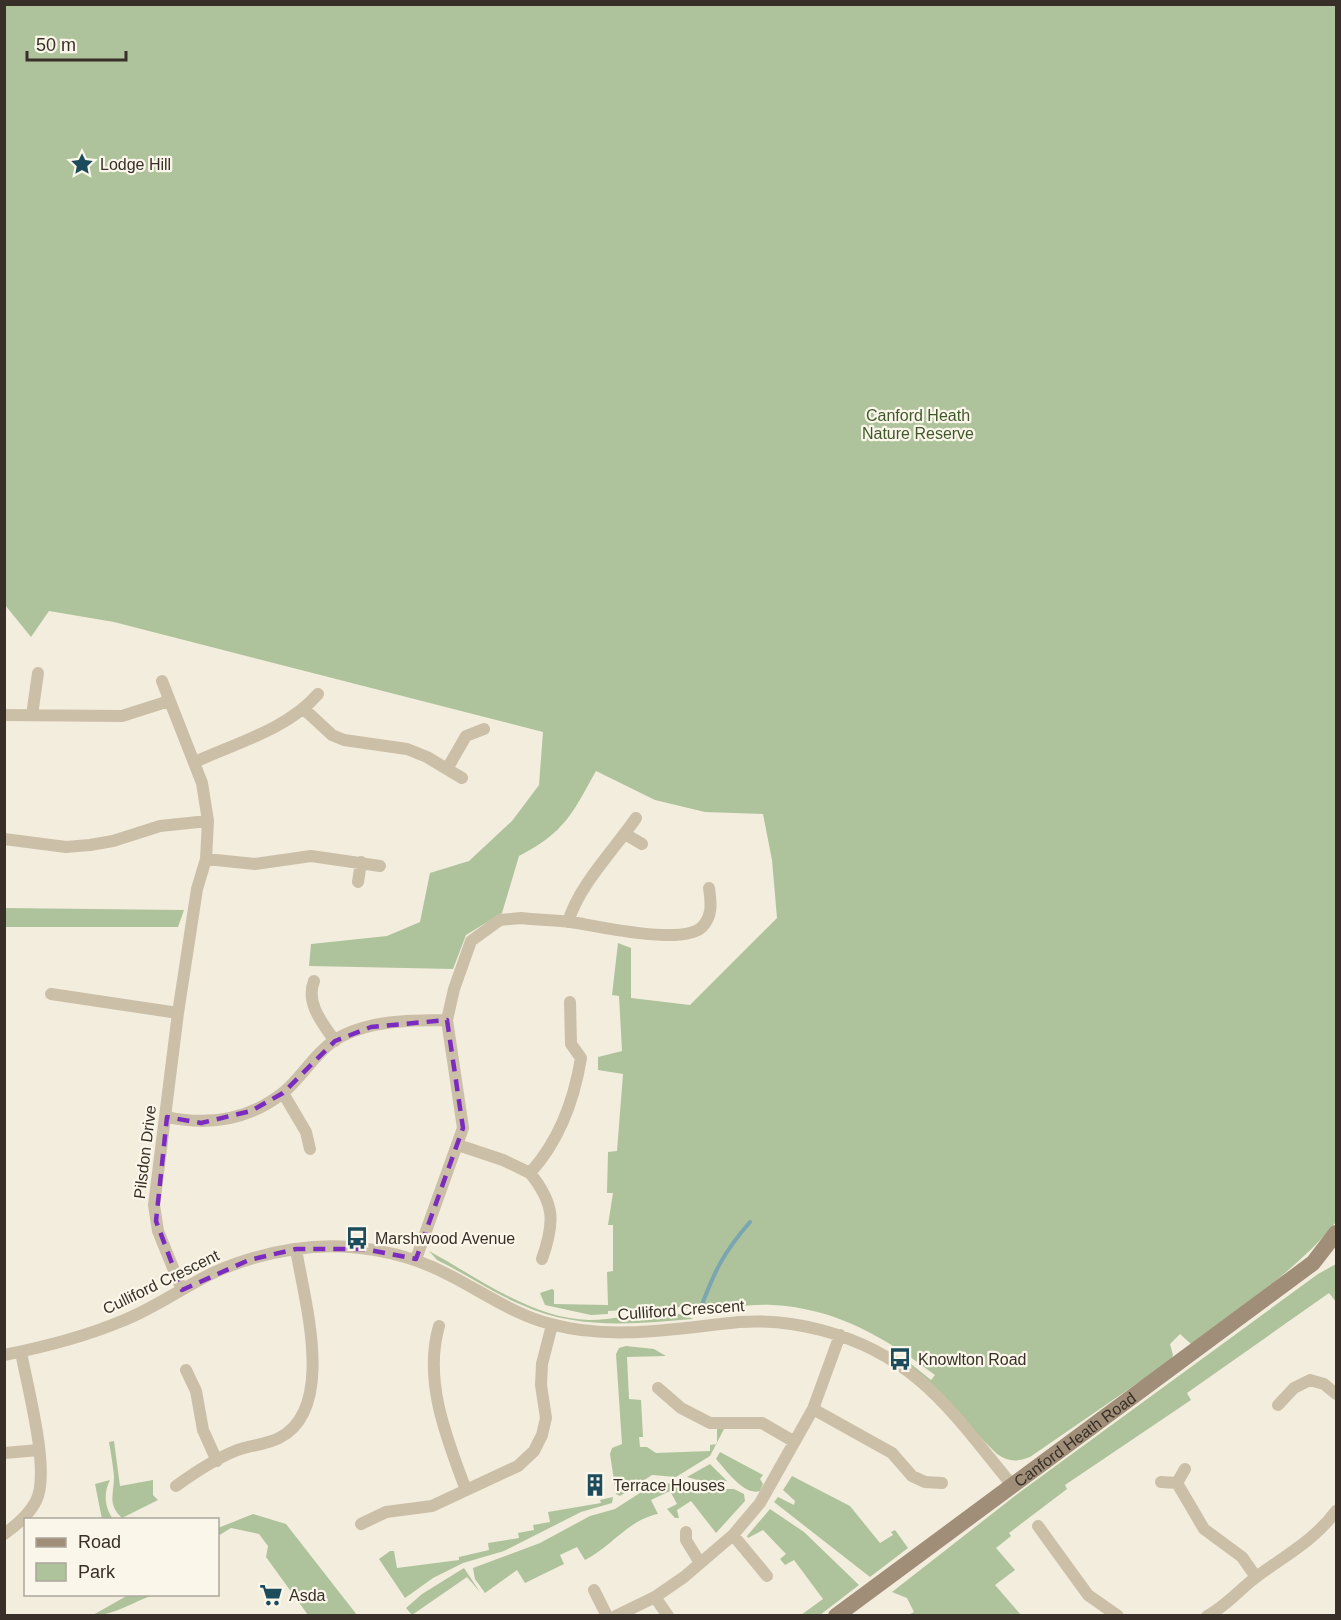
<svg xmlns="http://www.w3.org/2000/svg" width="1341" height="1620" font-family="Arial,sans-serif">
<style>
.green{fill:#aec39c}
.lines{fill:none;stroke-linecap:round;stroke-linejoin:round}
.stream{stroke:#7aa5b1;stroke-width:4}
.street{stroke:#ccbfa8;stroke-width:12}
.secondary{stroke:#a08e79;stroke-width:16}
.marked{fill:none;stroke:#7b2cbf;stroke-width:4.5;stroke-dasharray:12 8;stroke-linejoin:round}
.labels{text-anchor:middle;dominant-baseline:central;stroke-width:4.5;stroke-linejoin:round;paint-order:stroke}
.poi-label{font-size:16px;fill:#383028;stroke:#faf6e9;text-anchor:start}
.park-label{font-size:16px;fill:#3f582b;stroke:#faf6e9}
.street-label{font-size:16px;fill:#383028;stroke:#faf6e9}
</style>
<rect width="100%" height="100%" fill="#f3eddd"/>
<!-- green -->
<path class="green" d="M 5,5 L 1336,5 L 1336,1222 C 1296,1271 1242,1306 1191,1344 L 1180,1334 L 1170,1344 L 1173,1355 L 1171,1360 L 1030,1457 C 1017,1462 1009,1462 997,1454 L 909,1366 L 911,1364 L 931,1380 L 935,1375 C 886,1338 836,1308 772,1305 C 747,1304 719,1309 694,1311 L 683,1307 L 608,1311 L 608,1314 L 591,1315 L 545,1305 L 540,1293 L 552,1289 L 554,1290 L 554,1304 L 608,1305 L 607,1272 L 613,1271 L 613,1225 L 608,1225 L 613,1193 L 607,1193 L 608,1152 L 617,1151 L 623,1074 L 598,1070 L 598,1057 L 622,1051 L 619,996 L 612,995 L 618,943 L 631,948 L 631,998 L 690,1005 L 777,918 L 772,860 L 763,814 L 705,812 L 655,800 L 596,771 C 572,814 565,832 519,856 L 502,913 L 466,935 L 453,969 L 309,966 L 311,944 L 387,936 L 420,922 L 430,873 L 469,861 L 512,821 L 539,785 L 543,732 L 114,622 L 49,611 L 31,637 L 5,605 Z
M 5,908 L 184,910 L 178,927 L 5,927 Z
M 429,1251 C 477,1277 532,1319 589,1320 C 623,1320 663,1303 693,1319 C 635,1324 577,1330 522,1305 C 493,1293 466,1274 437,1260 Z
M 1336,1264 L 1336,1302 L 1329,1293 L 1187,1393 L 1191,1400 L 1065,1485 L 1067,1489 L 1009,1533 L 1011,1536 L 996,1548 L 1015,1570 L 995,1585 L 1021,1615 L 908,1615 L 914,1612 L 907,1598 L 892,1592 L 1020,1492 L 1318,1274 Z
M 626,1346 L 654,1349 L 666,1356 L 627,1357 L 629,1399 L 641,1400 L 643,1437 L 639,1437 L 640,1447 L 647,1447 L 656,1453 L 710,1451 L 710,1445 L 717,1444 L 717,1429 L 724,1429 L 710,1456 L 676,1477 L 652,1475 L 620,1496 L 616,1494 L 610,1454 L 612,1448 L 622,1444 L 616,1354 L 619,1348 Z
M 114,1441 L 120,1486 L 153,1480 L 153,1495 L 158,1500 L 122,1518 C 107,1504 114,1494 114,1477 C 113,1465 111,1454 109,1442 Z
M 720,1452 L 763,1475 L 760,1479 L 763,1484 L 760,1491 C 744,1496 726,1470 716,1459 Z
M 710,1464 L 727,1481 L 708,1483 L 687,1477 Z
M 792,1476 L 850,1506 L 880,1543 L 893,1535 L 891,1532 L 895,1530 L 908,1548 L 870,1577 L 774,1502 L 778,1497 L 794,1505 L 795,1501 L 783,1490 Z
M 110,1480 C 103,1493 105,1508 113,1519 L 102,1519 L 95,1484 Z
M 657,1482 L 709,1489 L 734,1489 L 744,1494 L 745,1501 L 716,1533 L 691,1501 L 677,1510 L 679,1518 L 675,1518 L 667,1509 L 677,1504 L 670,1491 L 651,1500 L 658,1514 C 628,1520 611,1547 585,1560 L 577,1547 L 560,1555 L 564,1564 L 525,1583 L 517,1570 L 485,1593 L 475,1579 L 473,1568 L 540,1543 L 590,1516 L 615,1509 Z
M 613,1497 L 612,1503 L 581,1512 L 504,1551 L 463,1563 L 433,1578 L 405,1598 L 379,1559 L 390,1551 L 394,1551 L 397,1568 L 459,1560 L 459,1557 L 489,1550 L 488,1543 L 519,1538 L 518,1533 L 534,1530 L 533,1525 L 550,1522 L 548,1512 L 601,1503 L 600,1500 Z
M 770,1509 L 804,1532 L 859,1585 L 820,1615 L 801,1615 L 823,1599 L 794,1560 L 785,1565 L 780,1559 L 786,1554 L 763,1530 L 748,1538 L 747,1536 Z
M 253,1514 L 286,1524 L 357,1615 L 308,1615 L 266,1557 L 268,1546 L 259,1534 L 231,1528 L 218,1536 L 218,1528 Z
M 464,1568 L 480,1592 L 467,1577 L 412,1615 L 406,1608 L 422,1594 Z
M 130,1594 L 154,1595 C 134,1601 114,1616 93,1615 Z"/>
<g class="lines">
<!-- stream -->
<path class="stream" d="M 700,1310 C 714,1272 723,1253 750,1222"/>
<!-- street -->
<path class="street" d="M 162,681 L 202,783 L 208,821 L 206,859 L 197,889 L 178,1013 L 154,1205 L 158,1231 L 182,1290
M 304,709 L 332,735 L 344,740 L 407,749 L 427,757 L 462,778
M 4,715 L 122,716 L 169,701
M 32,715 L 38,673
M 195,762 C 236,743 288,729 318,694
M 447,769 L 466,736 L 484,729
M 625,834 L 642,844
M 4,839 L 66,847 L 90,845 L 113,841 L 160,826 L 208,821
M 206,859 L 255,864 L 311,856 L 380,866
M 358,882 L 361,862
M 568,922 C 579,885 614,850 636,818
M 314,981 C 305,1003 323,1024 335,1041
M 51,994 L 178,1013
M 283,1093 L 306,1132 L 310,1149
M 167,1117 C 209,1126 249,1120 284,1092 C 302,1077 315,1053 335,1040 C 367,1020 411,1020 447,1020
M 458,1145 L 503,1160 L 530,1173 C 559,1141 574,1101 581,1058 L 571,1044 L 570,1002
M 530,1173 C 555,1204 555,1222 542,1259
M 416,1259 L 463,1128 L 447,1020 L 454,989 L 471,941 L 500,920 L 521,918 C 537,920 554,920 571,922 C 597,926 683,946 702,927 C 713,916 711,902 709,888
M 439,1326 C 423,1381 447,1439 466,1490
M 4,1355 C 44,1347 84,1337 122,1321 C 155,1308 183,1287 215,1272 C 240,1261 268,1253 295,1249 C 347,1241 405,1251 451,1276 C 484,1293 515,1315 551,1324 C 612,1341 678,1328 739,1322 C 767,1320 794,1323 821,1330 C 916,1355 952,1412 1011,1484
M 186,1370 L 196,1391 L 203,1430 L 217,1461
M 658,1388 L 681,1408 L 710,1423 L 762,1423 L 793,1441
M 1278,1405 L 1294,1388 L 1310,1380 L 1324,1384 L 1336,1394
M 813,1409 L 892,1453 L 912,1476 L 925,1482 L 942,1483
M 4,1453 L 39,1450
M 1185,1469 L 1177,1483 L 1204,1529 L 1242,1557 L 1256,1577
M 1161,1482 L 1177,1483
M 176,1486 C 194,1473 215,1459 235,1451 C 249,1445 266,1445 279,1438 C 337,1409 304,1300 296,1249
M 361,1524 L 386,1512 L 432,1506 L 518,1466 L 534,1451 L 542,1435 L 546,1418 L 541,1385 L 542,1364 L 552,1325
M 1038,1526 L 1088,1595 L 1118,1616
M 686,1532 L 686,1540 L 700,1563
M 4,1534 C 17,1525 29,1515 36,1501 C 51,1472 27,1386 21,1352
M 733,1535 L 767,1576
M 594,1590 L 607,1616
M 655,1597 L 668,1616
M 616,1616 L 655,1597 L 684,1577 L 733,1535 L 760,1503 L 813,1409 L 840,1335
M 1207,1616 C 1225,1607 1239,1590 1255,1578 C 1284,1556 1314,1541 1336,1511"/>
<!-- secondary -->
<path class="secondary" id="s1" d="M 836,1616 L 1313,1263 L 1336,1233"/>
</g>
<!-- marked area -->
<path class="marked" d="M 447,1020 L 463,1128 L 416,1259 L 364,1249 L 296,1249 L 249,1260 L 182,1290 L 156,1221 L 167,1117 L 201,1123 L 251,1111 L 283,1093 L 335,1041 L 371,1027 Z"/>
<!-- icons -->
<defs>
<g id="sight-bare" transform="scale(1.8)"><path d="M0-6L1.8-2.2L6-1.7L2.9 1.2L3.7 5.4L0 3.3L-3.7 5.4L-2.9 1.2L-6-1.7L-1.8-2.2Z" fill="#1c4c5c" stroke="#faf6e9" stroke-width="2.5" paint-order="stroke"/></g>
<g id="bus-bare" transform="scale(1.8)"><path d="M-5-6H5V4H4V6H2V4H-2V6H-4V4H-5ZM-3.5-4V0h7V-4ZM-3.5 1.2v1.5H-2V1.2ZM2 1.2v1.5H3.5V1.2Z" fill="#1c4c5c" stroke="#faf6e9" stroke-width="2.5" paint-order="stroke"/></g>
<g id="building-bare" transform="scale(1.8)"><path d="M-4-6H4V6H1V3H-1V6H-4ZM-2.5-4.3h1.7v1.8h-1.7ZM.8-4.3h1.7v1.8H.8ZM-2.5-1h1.7V.8h-1.7ZM.8-1h1.7V.8H.8Z" fill="#1c4c5c" stroke="#faf6e9" stroke-width="2.5" paint-order="stroke"/></g>
<g id="supermarket-bare" transform="scale(1.8)"><path d="M-6-5.5h2.5l.6 2H6L4.5 2H-2.5L-4.4-4H-6ZM-1.5 3.2a1.3 1.3 0 1 0 .1 0ZM3 3.2a1.3 1.3 0 1 0 .1 0Z" fill="#1c4c5c" stroke="#faf6e9" stroke-width="2.5" paint-order="stroke"/></g>
</defs>
<g fill-rule="evenodd">
<use href="#sight-bare" x="82" y="164"/>
<use href="#bus-bare" x="357" y="1238"/>
<use href="#bus-bare" x="900" y="1359"/>
<use href="#building-bare" x="595" y="1485"/>
<use href="#supermarket-bare" x="271" y="1595"/>
</g>
<g class="labels">
<!-- poi labels -->
<g class="poi-label">
<text x="100" y="164">Lodge Hill</text>
<text x="375" y="1238">Marshwood Avenue</text>
<text x="918" y="1359">Knowlton Road</text>
<text x="613" y="1485">Terrace Houses</text>
<text x="289" y="1595">Asda</text>
</g>
<!-- park labels -->
<g class="park-label">
<text x="918" y="415">Canford Heath<tspan x="918" dy="18">Nature Reserve</tspan></text>
</g>
<!-- street labels -->
<g class="street-label">
<text transform="translate(145 1152) rotate(-83)">Pilsdon Drive</text>
<text transform="translate(161 1282) rotate(-26)">Culliford Crescent</text>
<text transform="translate(681 1310) rotate(-4)">Culliford Crescent</text>
<text stroke="none"><textPath href="#s1" startOffset="297">Canford Heath Road</textPath></text>
</g>
</g>
<!-- border -->
<rect width="1341" height="1620" fill="none" stroke="#383028" stroke-width="12"/>
<!-- legend -->
<rect x="24" y="1518" width="195" height="78" fill="#faf6e9" stroke="#aca79c" stroke-width="1.5"/>
<rect x="36" y="1538" width="30" height="9" fill="#a08e79" stroke="#aca79c" stroke-width="1.5"/>
<text x="78" y="1548" font-size="18" fill="#383028">Road</text>
<rect x="36" y="1563" width="30" height="18" fill="#aec39c" stroke="#aca79c" stroke-width="1.5"/>
<text x="78" y="1578" font-size="18" fill="#383028">Park</text>
<!-- scale -->
<path d="M27 51v9h99v-9" fill="none" stroke="#383028" stroke-width="3"/>
<text x="36" y="51" font-size="18" fill="#383028" stroke="#faf6e9" stroke-width="4.5" paint-order="stroke">50 m</text>
</svg>
